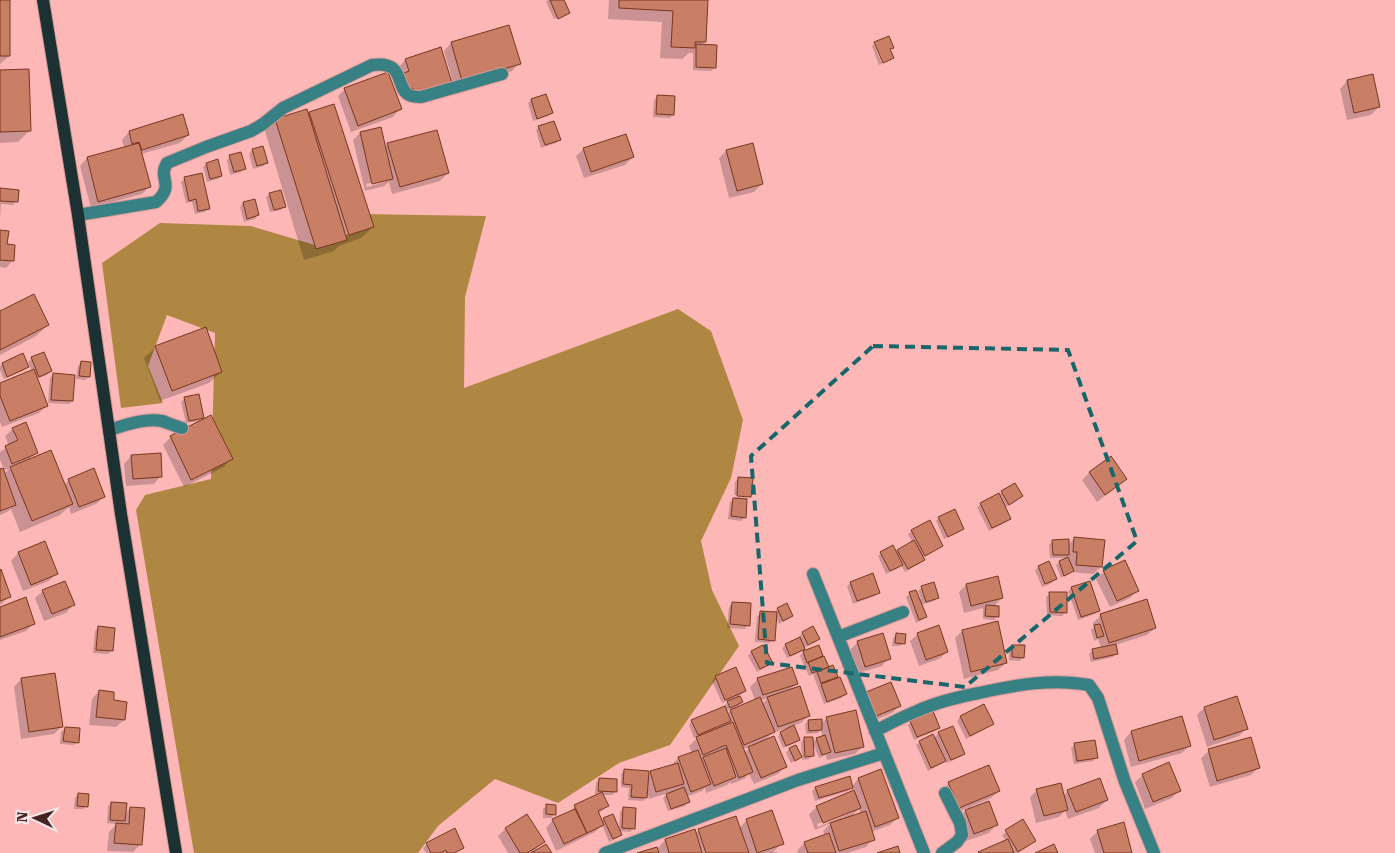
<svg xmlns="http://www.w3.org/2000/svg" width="1395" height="853" font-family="'Roboto Serif',serif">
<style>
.forest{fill:#af8742}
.shadow{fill:#0003;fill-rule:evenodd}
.building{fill:#c97f66;stroke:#79361e}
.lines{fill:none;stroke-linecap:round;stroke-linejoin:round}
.minor-casing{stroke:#d59797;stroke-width:14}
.major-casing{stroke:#d59797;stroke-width:14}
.minor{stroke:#378083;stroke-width:12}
.major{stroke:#1c3132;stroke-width:12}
.marked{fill:none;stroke:#176669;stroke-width:4;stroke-dasharray:10 6;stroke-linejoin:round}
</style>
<rect width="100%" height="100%" fill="#fdb7b7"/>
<!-- forest -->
<path class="forest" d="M 359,214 L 486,216 L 465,297 L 464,388 L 678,309 L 711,331 L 743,420 L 731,478 L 701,541 L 712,590 L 739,646 L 670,745 L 619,763 L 558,803 L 495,779 L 438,826 L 418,853 L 194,853 L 136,510 L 145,495 L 211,479 L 215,333 L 167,315 L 148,366 L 163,403 L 121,408 L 102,263 L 160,223 L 251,226 L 318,246 L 354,232 Z"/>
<!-- shadow -->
<path class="shadow" d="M 0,0 L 9,0 L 9,56 L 0,64 Z
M 548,0 L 563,0 L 569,13 L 566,15 L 566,14 L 554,19 L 546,2 Z
M 609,0 L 707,0 L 705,42 L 701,46 L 715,67 L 711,71 L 693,70 L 693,53 L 689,53 L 682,59 L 660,58 L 662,22 L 608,19 Z
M 451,43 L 519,63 L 512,71 L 455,88 L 453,80 L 443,90 L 408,102 L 406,95 L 400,96 L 395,82 L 398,68 L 405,60 L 440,49 L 450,80 L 452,79 L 444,51 Z
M 874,44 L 882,64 L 879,65 L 872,46 Z
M 0,71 L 29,131 L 18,142 L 0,143 Z
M 1347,81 L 1379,107 L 1371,115 L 1347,120 L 1340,89 Z
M 345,89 L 400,109 L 393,117 L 351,132 L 338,96 Z
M 658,96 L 673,114 L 670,118 L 653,117 L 654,100 Z
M 531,100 L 552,113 L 548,116 L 533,121 L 528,103 Z
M 310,113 L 373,227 L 361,238 L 339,246 L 334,251 L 304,260 L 265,131 L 276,120 L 308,116 Z
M 539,127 L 559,140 L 556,143 L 541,148 L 536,130 Z
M 129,132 L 188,135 L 180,143 L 141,154 L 149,187 L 142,194 L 91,208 L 80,166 L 87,158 L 124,148 L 122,140 Z
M 360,133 L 384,148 L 388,144 L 448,173 L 440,181 L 392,194 L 389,182 L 384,186 L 365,191 L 353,140 ZM 385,180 L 385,182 L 367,187 L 366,184 Z
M 584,149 L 633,157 L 625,165 L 584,178 L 576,156 Z
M 252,150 L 267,163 L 263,166 L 253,169 L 249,154 Z
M 726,151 L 762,184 L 754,192 L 729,198 L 719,158 Z
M 230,157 L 244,168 L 241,172 L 230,175 L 227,160 Z
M 206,164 L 221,176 L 218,179 L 207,182 L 203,167 Z
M 184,179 L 209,208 L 205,212 L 195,214 L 192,202 L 186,203 L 181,182 Z
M 0,190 L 16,201 L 13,205 L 1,204 L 0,218 Z
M 270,194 L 284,206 L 281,210 L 270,212 L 266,197 Z
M 254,200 L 258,215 L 255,219 L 244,222 L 240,207 L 243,203 Z
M 0,231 L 13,260 L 6,268 L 0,267 Z
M 0,312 L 48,325 L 36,336 L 0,355 Z
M 156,347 L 221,372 L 209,383 L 160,401 L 144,358 Z
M 32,358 L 50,371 L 47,375 L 36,379 L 47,405 L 39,413 L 2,427 L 0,422 L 0,385 L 32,371 L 28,362 Z
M 81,362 L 89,377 L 85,380 L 76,379 L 78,366 Z
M 2,364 L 28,367 L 24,370 L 4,379 L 0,370 L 0,366 Z
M 53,375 L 72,401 L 69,404 L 48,403 L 50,378 Z
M 185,398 L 203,417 L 199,421 L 186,423 L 181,402 Z
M 13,429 L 37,452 L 29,460 L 64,485 L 69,480 L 104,497 L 96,504 L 71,514 L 69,507 L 60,515 L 20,532 L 11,509 L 7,512 L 0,515 L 0,470 L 4,469 L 0,460 L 0,452 L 9,446 L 5,436 ZM 10,468 L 4,474 L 3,471 Z
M 171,437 L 231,459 L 224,467 L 184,487 L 163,445 Z
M 131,456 L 161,476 L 154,484 L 126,486 L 124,464 Z
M 1111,458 L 1126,479 L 1118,486 L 1097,502 L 1082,480 L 1089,473 Z
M 739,478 L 750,497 L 749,498 L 749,496 L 734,495 L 735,482 Z
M 1002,492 L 1022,496 L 1004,508 L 1010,518 L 1006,522 L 989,531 L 977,507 L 981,504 L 999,495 Z
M 734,497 L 748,498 L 746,501 L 745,517 L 741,521 L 728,519 L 730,502 L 734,499 Z
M 939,518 L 962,528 L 959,532 L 944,539 L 936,521 Z
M 912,531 L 942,546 L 938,549 L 922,558 L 923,559 L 920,563 L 905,572 L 901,565 L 898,568 L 886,574 L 878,556 L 881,553 L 896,553 L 912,542 L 908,534 Z
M 1075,538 L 1101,567 L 1093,574 L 1071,572 L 1061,578 L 1056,565 L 1059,562 L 1068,558 L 1050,558 L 1049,545 L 1053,541 L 1068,545 Z
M 44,542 L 57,573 L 49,581 L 23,591 L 11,561 L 18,553 Z
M 1039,567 L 1055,579 L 1052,583 L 1042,587 L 1035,570 Z
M 0,571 L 10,596 L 0,605 Z
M 1104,572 L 1137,590 L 1130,598 L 1110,607 L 1096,579 Z
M 851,583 L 878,592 L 875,596 L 853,604 L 847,586 Z
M 966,585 L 1002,598 L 993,607 L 998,616 L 994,620 L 983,619 L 983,608 L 964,613 L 959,592 Z
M 922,587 L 938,597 L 934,601 L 921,605 L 925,617 L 922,620 L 916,623 L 906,597 L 910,593 L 919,600 L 921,599 L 918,591 Z
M 1072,588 L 1098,610 L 1095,614 L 1078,620 L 1068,591 Z
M 43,591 L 73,605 L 66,613 L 44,621 L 35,598 Z
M 1050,594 L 1066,612 L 1062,616 L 1047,615 L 1046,597 Z
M 732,603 L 748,625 L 745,629 L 727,628 L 729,607 Z
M 0,608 L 34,623 L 26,631 L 0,640 Z
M 778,609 L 791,616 L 788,619 L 779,624 L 775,615 L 773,640 L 770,643 L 755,642 L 757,616 L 761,613 L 774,612 Z
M 1101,615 L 1155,628 L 1147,635 L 1115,645 L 1117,653 L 1113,657 L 1091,662 L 1089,654 L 1093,650 L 1101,648 L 1098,639 L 1094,641 L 1091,630 L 1094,627 L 1093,623 Z
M 98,628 L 112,650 L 108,654 L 93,653 L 95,631 Z
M 813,628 L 818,639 L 815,642 L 804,648 L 801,652 L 787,658 L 782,648 L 786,645 L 800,639 L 799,637 L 802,633 Z
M 962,631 L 1006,663 L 998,670 L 964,679 L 955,638 Z
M 918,634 L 947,652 L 939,659 L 919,666 L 910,641 Z
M 896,635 L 904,643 L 900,646 L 892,646 L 893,638 Z
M 858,642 L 889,658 L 882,666 L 858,673 L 850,650 Z
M 763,646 L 771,662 L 768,666 L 757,672 L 748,656 L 751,652 Z
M 818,646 L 828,669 L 832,667 L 845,694 L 842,698 L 824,704 L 813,674 L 809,676 L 800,656 L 803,652 Z
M 1013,646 L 1023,657 L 1020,661 L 1009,660 L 1009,649 Z
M 716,677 L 745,691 L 739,696 L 742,702 L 735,709 L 755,700 L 750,687 L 758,679 L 796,684 L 789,691 L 808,716 L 801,723 L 793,726 L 799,739 L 795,743 L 783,748 L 778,736 L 781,733 L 788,730 L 787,728 L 772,733 L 763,742 L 786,766 L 778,774 L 754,784 L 749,774 L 744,779 L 731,784 L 730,782 L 727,785 L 706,793 L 705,788 L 702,791 L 686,797 L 688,802 L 685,806 L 668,811 L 663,798 L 668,793 L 649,799 L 647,792 L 646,797 L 643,801 L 628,800 L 629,788 L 621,787 L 621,774 L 625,770 L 647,775 L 651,772 L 671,766 L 678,758 L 692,753 L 689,746 L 699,736 L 694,738 L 689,725 L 692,721 L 725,708 L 724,706 L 731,699 L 722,703 L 712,681 ZM 768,698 L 762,704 L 760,701 ZM 733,708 L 727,714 L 726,711 ZM 752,746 L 744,753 L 743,749 Z
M 21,679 L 62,726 L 54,734 L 21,739 L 14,687 Z
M 99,691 L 112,701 L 124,720 L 116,727 L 89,725 L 92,699 Z
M 859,700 L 899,706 L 892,713 L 868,723 Z
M 983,706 L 992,724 L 989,727 L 966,739 L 957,721 L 960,717 Z
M 1204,708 L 1247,728 L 1239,736 L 1207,747 L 1197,715 Z
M 827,718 L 862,747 L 855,754 L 827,760 L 826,755 L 819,758 L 813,743 L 816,739 L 822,737 L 821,730 L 818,733 L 806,734 L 805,724 L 809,721 L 821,724 Z
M 911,722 L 939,728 L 935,731 L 914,740 L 908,725 Z
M 65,728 L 78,742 L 74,745 L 60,744 L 61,732 Z
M 952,728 L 963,753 L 960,757 L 947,763 L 945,760 L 941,764 L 928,771 L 916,745 L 920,742 L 934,738 L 939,733 Z
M 1131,732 L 1189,746 L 1182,753 L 1131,767 L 1124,740 Z
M 805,738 L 812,756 L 809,759 L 802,760 L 801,742 Z
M 1075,745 L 1096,758 L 1093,761 L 1074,764 L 1071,748 Z
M 796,746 L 801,757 L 797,760 L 791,763 L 786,753 L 789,749 Z
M 1209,751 L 1258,768 L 1251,775 L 1210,787 L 1201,758 Z
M 880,771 L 897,818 L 890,825 L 871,832 L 873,839 L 866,847 L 847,853 L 798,853 L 797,851 L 804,843 L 825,836 L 823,831 L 831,823 L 815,830 L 809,814 L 817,807 L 855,791 L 854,789 L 852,790 L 851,788 L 848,791 L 815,801 L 812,791 L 816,788 L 852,786 L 858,779 ZM 859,809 L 861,814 L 849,818 ZM 853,810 L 853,812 L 818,827 L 817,824 Z
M 1143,775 L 1179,790 L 1172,798 L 1145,809 L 1135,782 Z
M 599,779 L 615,792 L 612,795 L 602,795 L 607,806 L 598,814 L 601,822 L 604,819 L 619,830 L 620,812 L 623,808 L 633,829 L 630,832 L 619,831 L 621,834 L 617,838 L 609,842 L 602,825 L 595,832 L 556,851 L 546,828 L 553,820 L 569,813 L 575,806 L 599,795 L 595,794 L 596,783 Z
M 949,783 L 999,791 L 991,798 L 970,807 L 971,809 L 996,825 L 989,833 L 966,841 L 958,818 L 969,807 L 951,815 L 941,791 Z
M 1037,790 L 1063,796 L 1068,791 L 1107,800 L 1099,808 L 1068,819 L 1065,811 L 1059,817 L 1036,823 L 1030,797 Z
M 78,794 L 87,806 L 83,809 L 74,809 L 75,798 Z
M 112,803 L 125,814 L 130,808 L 141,844 L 133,852 L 107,851 L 109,832 L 117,824 L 107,823 L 108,806 Z
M 547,806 L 554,815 L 551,818 L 543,818 L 543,809 Z
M 747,820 L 782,843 L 773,852 L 777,852 L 777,853 L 641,853 L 658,848 L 665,840 L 694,831 L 695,834 L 699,830 L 739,828 Z
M 1022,821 L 1034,841 L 1031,844 L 1017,853 L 980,853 L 1006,841 L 1002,835 Z
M 505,829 L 543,842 L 533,852 L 550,853 L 508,853 L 498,836 Z
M 1098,831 L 1131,853 L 1095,853 L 1090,839 Z
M 427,844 L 463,847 L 455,853 L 426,853 L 423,848 Z"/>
<!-- building -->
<path class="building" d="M 0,0 L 10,0 L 10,56 L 0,56 Z
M 550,0 L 564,0 L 570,13 L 558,19 Z
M 619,0 L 708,0 L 706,42 L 695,42 L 695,48 L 671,47 L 673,11 L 619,8 Z
M 509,25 L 521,64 L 462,81 L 451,42 Z
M 889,36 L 894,48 L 890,49 L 894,58 L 883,63 L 874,42 Z
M 696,44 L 717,45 L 716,68 L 696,67 Z
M 441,47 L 452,83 L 416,95 L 413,88 L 407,90 L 402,74 L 409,71 L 405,59 Z
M 29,69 L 31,131 L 0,132 L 0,70 Z
M 388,72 L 402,109 L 358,126 L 344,88 Z
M 1373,74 L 1380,107 L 1354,113 L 1347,80 Z
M 546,94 L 553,113 L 537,119 L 531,99 Z
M 657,95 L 675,96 L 674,115 L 656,114 Z
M 334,104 L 374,227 L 349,235 L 309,112 Z
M 307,109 L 347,240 L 316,249 L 275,119 Z
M 183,114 L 189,135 L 142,150 L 139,142 L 132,144 L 129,131 Z
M 554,121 L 561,140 L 545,145 L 538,126 Z
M 381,127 L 393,179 L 372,184 L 360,132 Z
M 437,130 L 449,173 L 400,187 L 387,143 Z
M 626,134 L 634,157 L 591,172 L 583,148 Z
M 139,143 L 151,187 L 98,202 L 87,157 Z
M 753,143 L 763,184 L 737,191 L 726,150 Z
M 263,146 L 268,163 L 257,166 L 252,149 Z
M 241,152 L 246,169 L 234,172 L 229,155 Z
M 218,159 L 222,176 L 210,179 L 206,163 Z
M 202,173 L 210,209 L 198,211 L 196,199 L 189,201 L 184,177 Z
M 0,188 L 19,190 L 18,202 L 0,201 Z
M 281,190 L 286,207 L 274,210 L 269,193 Z
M 255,199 L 259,215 L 247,219 L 243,202 Z
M 0,230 L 9,231 L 7,244 L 15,245 L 14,261 L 0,260 Z
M 34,294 L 49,325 L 0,350 L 0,311 Z
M 206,327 L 222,372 L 172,391 L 155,346 Z
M 44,352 L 52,371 L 39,377 L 31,357 Z
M 23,353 L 29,367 L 7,377 L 2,363 Z
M 81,361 L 91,362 L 90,377 L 79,376 Z
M 34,369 L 48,406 L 10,421 L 0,396 L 0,383 Z
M 53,373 L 75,375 L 73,401 L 51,400 Z
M 199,394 L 204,418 L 189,421 L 184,397 Z
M 211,415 L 233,459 L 191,480 L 170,436 Z
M 26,422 L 38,453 L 12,464 L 5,446 L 18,440 L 12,428 Z
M 51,450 L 73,504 L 32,521 L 10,467 Z
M 161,453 L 162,477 L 133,479 L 131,455 Z
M 1111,456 L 1127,479 L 1105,495 L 1089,472 Z
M 3,468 L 16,505 L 0,511 L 0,469 Z
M 94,468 L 105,497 L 79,507 L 68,479 Z
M 738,477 L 753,478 L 751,497 L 737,496 Z
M 1015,483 L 1023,496 L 1009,505 L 1001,491 Z
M 999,493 L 1011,519 L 992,528 L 980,503 Z
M 733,498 L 747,499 L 746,518 L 731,516 Z
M 955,509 L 964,529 L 948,537 L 938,517 Z
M 930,520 L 943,546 L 925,556 L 911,530 Z
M 1074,537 L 1105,540 L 1102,567 L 1076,565 L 1077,552 L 1073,552 Z
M 1069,539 L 1069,555 L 1053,555 L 1052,540 Z
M 914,540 L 925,560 L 908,569 L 897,550 Z
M 45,541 L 58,574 L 31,585 L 18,552 Z
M 893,545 L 903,565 L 890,571 L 880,552 Z
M 1068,557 L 1074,571 L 1064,576 L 1059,561 Z
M 1125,560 L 1139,591 L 1117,601 L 1103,570 Z
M 1049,561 L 1057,579 L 1045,584 L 1038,566 Z
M 1,569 L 11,597 L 0,601 L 0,570 Z
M 873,573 L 880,593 L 857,601 L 850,582 Z
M 998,576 L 1003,598 L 971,606 L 966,584 Z
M 65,581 L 75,605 L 52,614 L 42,590 Z
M 1090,581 L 1100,611 L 1081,617 L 1071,587 Z
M 934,582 L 939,598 L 926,602 L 921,586 Z
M 916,590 L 927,617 L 919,620 L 909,592 Z
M 1049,592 L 1067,592 L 1067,613 L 1050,612 Z
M 26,597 L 35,624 L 0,637 L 0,607 Z
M 1147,599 L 1156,628 L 1109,643 L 1100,614 Z
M 732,602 L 751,603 L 750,626 L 730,624 Z
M 787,603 L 793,616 L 783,621 L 777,608 Z
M 986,605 L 999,606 L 999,617 L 985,616 Z
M 760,611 L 777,612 L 775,641 L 758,639 Z
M 998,621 L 1007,663 L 971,672 L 962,630 Z
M 1100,624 L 1104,636 L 1097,638 L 1094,625 Z
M 939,625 L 948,652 L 926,660 L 917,633 Z
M 98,626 L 115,628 L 113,651 L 96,650 Z
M 813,626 L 820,639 L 808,645 L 802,632 Z
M 883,633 L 891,659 L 865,667 L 857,641 Z
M 896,633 L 906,634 L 905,644 L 895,643 Z
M 800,637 L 805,649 L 790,656 L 785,644 Z
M 1116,644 L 1118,654 L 1094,659 L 1092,649 Z
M 763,645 L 773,663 L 760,669 L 751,651 Z
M 819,645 L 823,656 L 807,663 L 803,651 Z
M 1012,645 L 1025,645 L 1024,658 L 1012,657 Z
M 824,656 L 829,667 L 812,673 L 808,662 Z
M 833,665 L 838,677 L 821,683 L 817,672 Z
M 736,667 L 746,691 L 725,700 L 715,676 Z
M 792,667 L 798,684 L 763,695 L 757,678 Z
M 55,673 L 63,727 L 29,732 L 21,678 Z
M 840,677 L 847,694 L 827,702 L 821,684 Z
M 891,682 L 901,706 L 876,716 L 866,692 Z
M 800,686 L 810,716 L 778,727 L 767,697 Z
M 99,690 L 114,692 L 114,700 L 127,702 L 125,720 L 96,717 Z
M 740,696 L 743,702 L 730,708 L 727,701 Z
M 1237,696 L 1248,729 L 1214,740 L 1204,707 Z
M 760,697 L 775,732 L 744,745 L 730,710 Z
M 984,704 L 994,724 L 970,736 L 960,716 Z
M 725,706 L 731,721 L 698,735 L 691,720 Z
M 856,710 L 864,747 L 835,753 L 826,717 Z
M 933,711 L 940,728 L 917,737 L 910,721 Z
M 1182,716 L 1191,746 L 1139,761 L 1131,731 Z
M 822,719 L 822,730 L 809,731 L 808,720 Z
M 733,722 L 753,772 L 739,778 L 726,745 L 703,755 L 696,737 Z
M 794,725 L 800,740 L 786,746 L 780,732 Z
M 953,726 L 965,754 L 951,760 L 938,732 Z
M 65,727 L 80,728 L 79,743 L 63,741 Z
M 933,734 L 946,761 L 931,768 L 919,741 Z
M 825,735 L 831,752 L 822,755 L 816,738 Z
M 774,736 L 787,767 L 761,778 L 748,747 Z
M 804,737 L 813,737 L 814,756 L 805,757 Z
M 1251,737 L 1260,768 L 1217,781 L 1208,749 Z
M 1095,740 L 1098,758 L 1077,761 L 1074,743 Z
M 796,745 L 802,757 L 795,761 L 789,748 Z
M 726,748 L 736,777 L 714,786 L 703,757 Z
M 698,750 L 711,784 L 691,792 L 678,757 Z
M 1169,762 L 1181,791 L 1153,802 L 1142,774 Z
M 678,763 L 684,784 L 656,792 L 650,771 Z
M 989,765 L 1000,791 L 959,808 L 948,782 Z
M 624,769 L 649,771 L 647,798 L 631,797 L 632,785 L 623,784 Z
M 881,769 L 899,818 L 875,827 L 858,778 Z
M 850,776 L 853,788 L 819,798 L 815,787 Z
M 599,778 L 617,779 L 617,792 L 598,791 Z
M 1100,778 L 1108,800 L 1076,812 L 1067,790 Z
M 1061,783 L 1068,810 L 1044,816 L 1036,789 Z
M 684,787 L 690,802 L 671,809 L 666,794 Z
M 854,790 L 861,808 L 823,823 L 816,806 Z
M 602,792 L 609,806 L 598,811 L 604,825 L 587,833 L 574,805 Z
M 78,793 L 89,794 L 88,807 L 77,806 Z
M 989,801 L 998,825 L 974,834 L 965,810 Z
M 111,802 L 127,803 L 125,821 L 110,820 Z
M 546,804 L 556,805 L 556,815 L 546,814 Z
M 130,807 L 145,808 L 142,845 L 114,843 L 116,823 L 129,824 Z
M 623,807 L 636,808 L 635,829 L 622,828 Z
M 575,809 L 587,833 L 564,844 L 552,819 Z
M 772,810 L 784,844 L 757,853 L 746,819 Z
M 866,811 L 875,840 L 839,851 L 830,823 Z
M 527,814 L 545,842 L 527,853 L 520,853 L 505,828 Z
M 613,814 L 622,835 L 613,839 L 603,818 Z
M 736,816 L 749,853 L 706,853 L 698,829 Z
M 1023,819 L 1036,841 L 1018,852 L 1005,830 Z
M 1124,822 L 1132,853 L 1104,853 L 1097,830 Z
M 455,828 L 464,848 L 454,853 L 447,853 L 446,850 L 440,853 L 431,853 L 426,843 Z
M 695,829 L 702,853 L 669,853 L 665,839 Z
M 829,833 L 836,853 L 808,853 L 804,842 Z
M 1008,839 L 1014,853 L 979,853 L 978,852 Z
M 546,844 L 552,853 L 531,853 Z
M 1054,844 L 1058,853 L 1035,853 Z
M 898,846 L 900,853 L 877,853 Z
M 657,847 L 659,853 L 637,853 Z"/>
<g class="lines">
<!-- minor casing -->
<g class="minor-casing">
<path id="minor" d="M 78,215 L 156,202 C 176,184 157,179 167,163 L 206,147 L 251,131 L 263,124 L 283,108 L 372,65 C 406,60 395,88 409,95 C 413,97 418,97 421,97 L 502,74
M 109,430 C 126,425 144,418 162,421 C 168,423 175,426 182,428
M 813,574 L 924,853
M 838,637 L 903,612
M 875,731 C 889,724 902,717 917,711 C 937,702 958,697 979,693 C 1015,685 1053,678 1089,685 L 1098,698 L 1125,782 L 1154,853
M 605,853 L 798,780 L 884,753
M 942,853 L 957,842 L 962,835 L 960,823 L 945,793"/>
</g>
<!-- major casing -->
<g class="major-casing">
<path id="major" d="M 43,0 L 78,215 L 121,514 L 176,853"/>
</g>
<!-- minor -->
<use href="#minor" class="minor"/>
<!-- major -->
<use href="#major" class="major"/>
</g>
<!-- marked area -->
<path class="marked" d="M 873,346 L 1068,350 L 1137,541 L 965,687 L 767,663 L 751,456 Z"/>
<!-- north arrow -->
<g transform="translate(35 818) rotate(274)" stroke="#fae8e7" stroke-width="4" paint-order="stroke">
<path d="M0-4L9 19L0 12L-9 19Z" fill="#452425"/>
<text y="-8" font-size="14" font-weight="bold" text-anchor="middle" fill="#452425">N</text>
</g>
</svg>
